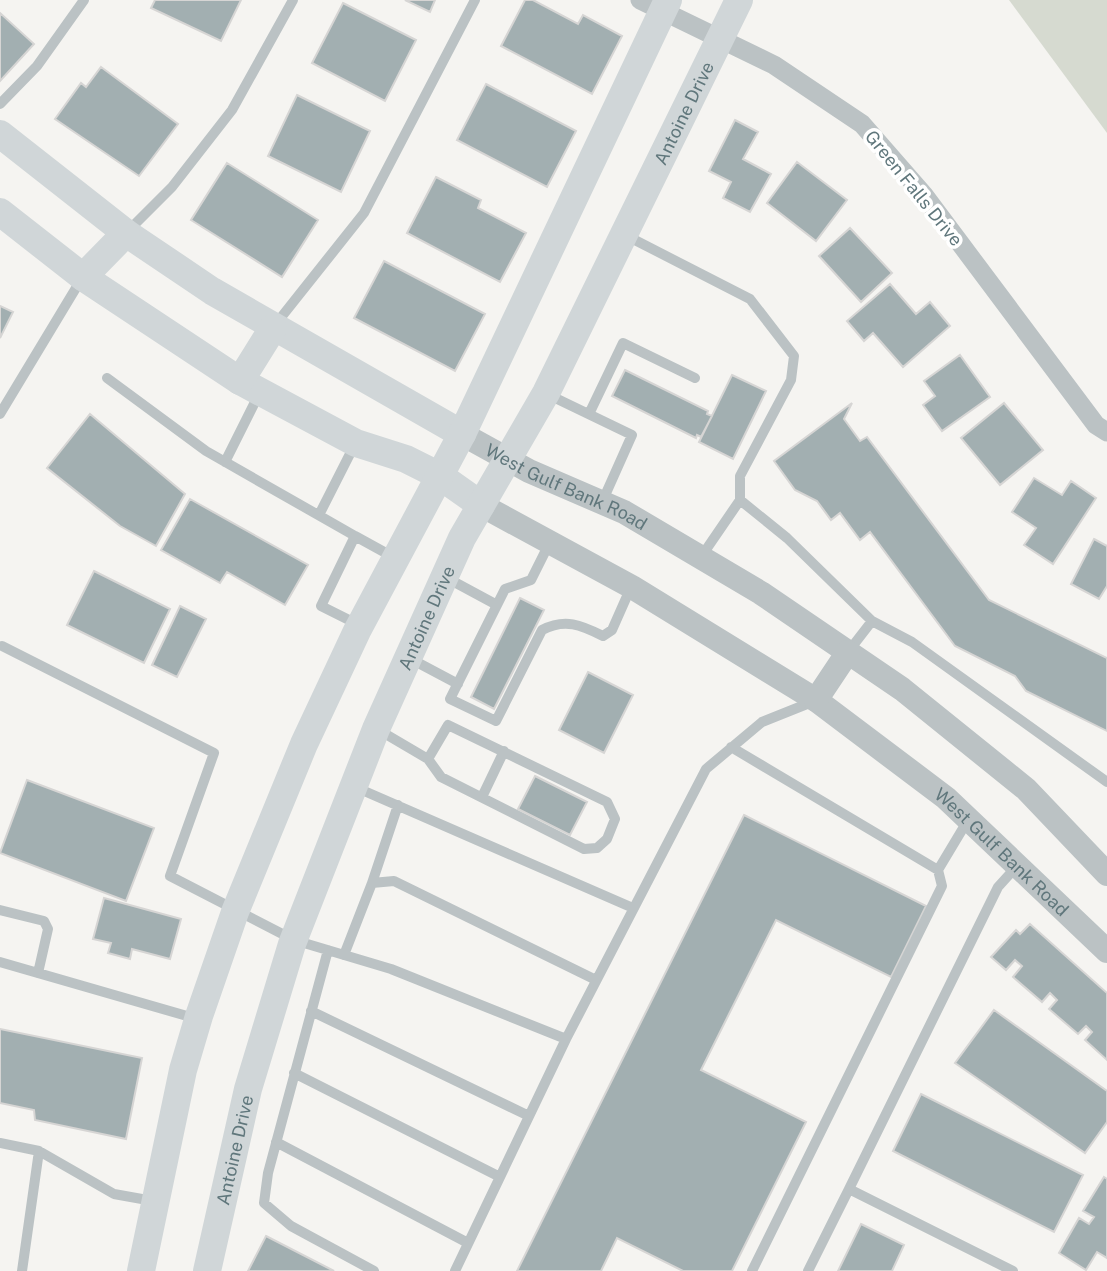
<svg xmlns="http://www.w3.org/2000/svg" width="1107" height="1271" font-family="'Public Sans',sans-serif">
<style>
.green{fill:#d6dad0}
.building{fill:#a2afb1;stroke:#d6d5d4;stroke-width:2}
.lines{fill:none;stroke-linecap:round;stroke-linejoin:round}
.service{stroke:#bbc2c4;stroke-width:10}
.minor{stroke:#bbc2c4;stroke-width:19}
.tertiary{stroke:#bbc2c4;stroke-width:24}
.secondary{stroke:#d0d6d8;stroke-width:28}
.labels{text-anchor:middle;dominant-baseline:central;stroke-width:7;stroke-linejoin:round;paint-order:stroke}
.street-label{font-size:18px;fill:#60777c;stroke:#fff}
</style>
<rect width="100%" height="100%" fill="#f5f4f1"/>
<!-- green -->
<path class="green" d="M 1009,0 L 1107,0 L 1107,133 Z"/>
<!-- building -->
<path class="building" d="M 155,0 L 241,0 L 221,41 L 151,8 Z
M 405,0 L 435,0 L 430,12 Z
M 525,0 L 533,0 L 578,24 L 583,15 L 622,36 L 592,94 L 501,46 Z
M 343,3 L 416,40 L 385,101 L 312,63 Z
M 0,13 L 34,44 L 0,81 Z
M 101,67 L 178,124 L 139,176 L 55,119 L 81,83 L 86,87 Z
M 486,84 L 576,131 L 547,187 L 457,140 Z
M 297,95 L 370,131 L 341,192 L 268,156 Z
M 735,120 L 758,132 L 743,159 L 771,174 L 750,212 L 723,198 L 731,182 L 709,171 Z
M 797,162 L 847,200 L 816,241 L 767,203 Z
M 227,163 L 318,220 L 282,277 L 191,220 Z
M 436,177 L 481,200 L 478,208 L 526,233 L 500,282 L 407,233 Z
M 850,228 L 892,273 L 861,302 L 819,256 Z
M 384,261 L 485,314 L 455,371 L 354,318 Z
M 890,284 L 916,314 L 930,302 L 950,326 L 903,367 L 873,333 L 864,341 L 847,321 Z
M 0,306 L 13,312 L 0,338 Z
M 960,355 L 990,397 L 942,431 L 923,405 L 935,396 L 924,381 Z
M 625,370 L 708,411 L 707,414 L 712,416 L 701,437 L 697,435 L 696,438 L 612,396 Z
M 732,375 L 766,391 L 733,459 L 699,442 Z
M 852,403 L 844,419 L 860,441 L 867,437 L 989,600 L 1107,658 L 1107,731 L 1026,691 L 1015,676 L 955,646 L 870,532 L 860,540 L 840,513 L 831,520 L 817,501 L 795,490 L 774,461 Z
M 1004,403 L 1043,450 L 1000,485 L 961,438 Z
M 90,414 L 185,494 L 156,546 L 120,526 L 47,468 Z
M 1034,478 L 1062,495 L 1071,481 L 1096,498 L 1053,564 L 1024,545 L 1036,528 L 1012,512 Z
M 190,499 L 308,565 L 285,605 L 227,572 L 220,583 L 161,550 Z
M 1094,539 L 1107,546 L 1107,586 L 1099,599 L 1071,584 Z
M 94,571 L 170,609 L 144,663 L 67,625 Z
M 520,598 L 544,610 L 494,709 L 471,697 Z
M 180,606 L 206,619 L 177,677 L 152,665 Z
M 588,672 L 633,695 L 604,753 L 559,730 Z
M 535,776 L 587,802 L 570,835 L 518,809 Z
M 27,780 L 154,828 L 126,901 L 0,853 Z
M 744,815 L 926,906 L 891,977 L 776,920 L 701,1070 L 806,1122 L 732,1271 L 683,1271 L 617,1238 L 601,1271 L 517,1271 Z
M 104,898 L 181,919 L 170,959 L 132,949 L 130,959 L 108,953 L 111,943 L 93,939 Z
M 1030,924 L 1107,993 L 1107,1060 L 1085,1040 L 1092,1032 L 1086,1026 L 1078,1034 L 1049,1009 L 1057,1000 L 1050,993 L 1042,1002 L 1013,977 L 1022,966 L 1015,960 L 1006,970 L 991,957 L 1016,930 L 1020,934 Z
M 994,1010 L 1107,1091 L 1107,1122 L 1085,1153 L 955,1063 Z
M 0,1029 L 142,1058 L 126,1139 L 35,1120 L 34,1110 L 0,1103 Z
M 921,1094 L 1083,1175 L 1054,1232 L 893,1151 Z
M 1104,1177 L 1107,1179 L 1107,1258 L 1097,1252 L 1086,1270 L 1059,1253 L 1079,1218 L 1089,1224 L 1094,1217 L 1083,1211 Z
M 861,1224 L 904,1245 L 892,1271 L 838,1271 Z
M 266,1236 L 334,1271 L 248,1271 Z"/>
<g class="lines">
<!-- service -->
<path class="service" d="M 0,104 L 37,66 L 84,0
M 127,232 L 172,187 L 232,110 L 293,0
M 627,236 L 750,299 L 794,356 L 791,380 L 740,476 L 740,500 L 787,538 L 872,621
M 275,325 L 364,213 L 475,0
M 107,378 L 206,451 L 355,536 L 321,606 L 357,624
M 549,395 L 632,435 L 603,500
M 0,414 L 82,278
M 589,414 L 623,343 L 695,378
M 225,462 L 259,394
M 319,515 L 355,444
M 355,536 L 395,558
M 549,544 L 531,580 L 505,589 L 450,699 L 496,721 L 542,630 C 565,618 581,625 603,636 L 612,630 L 631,587
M 701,557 L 740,500
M 445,577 L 497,605
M 2,646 L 214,753 L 170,876 L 294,940 L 391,969 L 566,1039
M 848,652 L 872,621 L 912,642 L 1107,782
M 409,658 L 458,684
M 377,729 L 428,759 L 441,777 L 584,849 L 597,848 L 607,839 L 615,819 L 607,802 L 448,725 L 428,759
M 731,747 L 938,870 L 968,820
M 355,787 L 633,908
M 482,797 L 504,751
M 372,883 L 398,805
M 0,910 L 44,921 L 48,929 L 38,973
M 328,950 L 268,1173 L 264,1203 L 291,1226 L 374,1271
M 344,955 L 372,883 L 394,881 L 596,980
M 0,962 L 194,1018
M 311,1011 L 529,1116
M 294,1073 L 500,1177
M 276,1142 L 468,1243
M 0,1143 L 39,1151
M 22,1271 L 39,1151 L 114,1194 L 153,1201
M 455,1271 L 566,1039 L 706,769 L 762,722 L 812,702
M 752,1271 L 942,886 L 938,870
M 808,1271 L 849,1189
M 1013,1271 L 849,1189 L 998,887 L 1017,866"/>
<!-- minor -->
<path class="minor" d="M 640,0 L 774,65 L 862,124 L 924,195 L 1096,425 L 1107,432"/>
<!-- tertiary -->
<g class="tertiary">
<path id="s1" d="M 462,434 L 529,471 L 624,512 L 761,593 L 902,689 L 1026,789 L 1107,874"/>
<path id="s2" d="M 481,505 L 632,587 L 816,700 L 946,798 L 1107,951"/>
<path d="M 816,700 L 848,652"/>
</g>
<!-- secondary -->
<g class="secondary">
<path d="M 0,134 L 126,233 L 212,291 L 462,434"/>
<path d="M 0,212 L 83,277 L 240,381 L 356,443 L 406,459 L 440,476 L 481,505"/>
<path d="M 83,277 L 126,233"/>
<path d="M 240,381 L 273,328"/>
<path d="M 141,1271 L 183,1070 L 199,1016 L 235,912 L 304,744 L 357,631 L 462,434 L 668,0"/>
<path id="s3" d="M 207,1271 L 248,1089 L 292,944 L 376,729 L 462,538 L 546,393 L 739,0"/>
</g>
</g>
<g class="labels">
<!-- street labels -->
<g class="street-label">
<text stroke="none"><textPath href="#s3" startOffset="1258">Antoine Drive</textPath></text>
<text transform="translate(914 188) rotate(51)">Green Falls Drive</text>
<text stroke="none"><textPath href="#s1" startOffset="117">West Gulf Bank Road</textPath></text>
<text stroke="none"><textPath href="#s3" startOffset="691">Antoine Drive</textPath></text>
<text stroke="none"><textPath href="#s2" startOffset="628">West Gulf Bank Road</textPath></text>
<text stroke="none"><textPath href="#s3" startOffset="124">Antoine Drive</textPath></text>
</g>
</g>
</svg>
